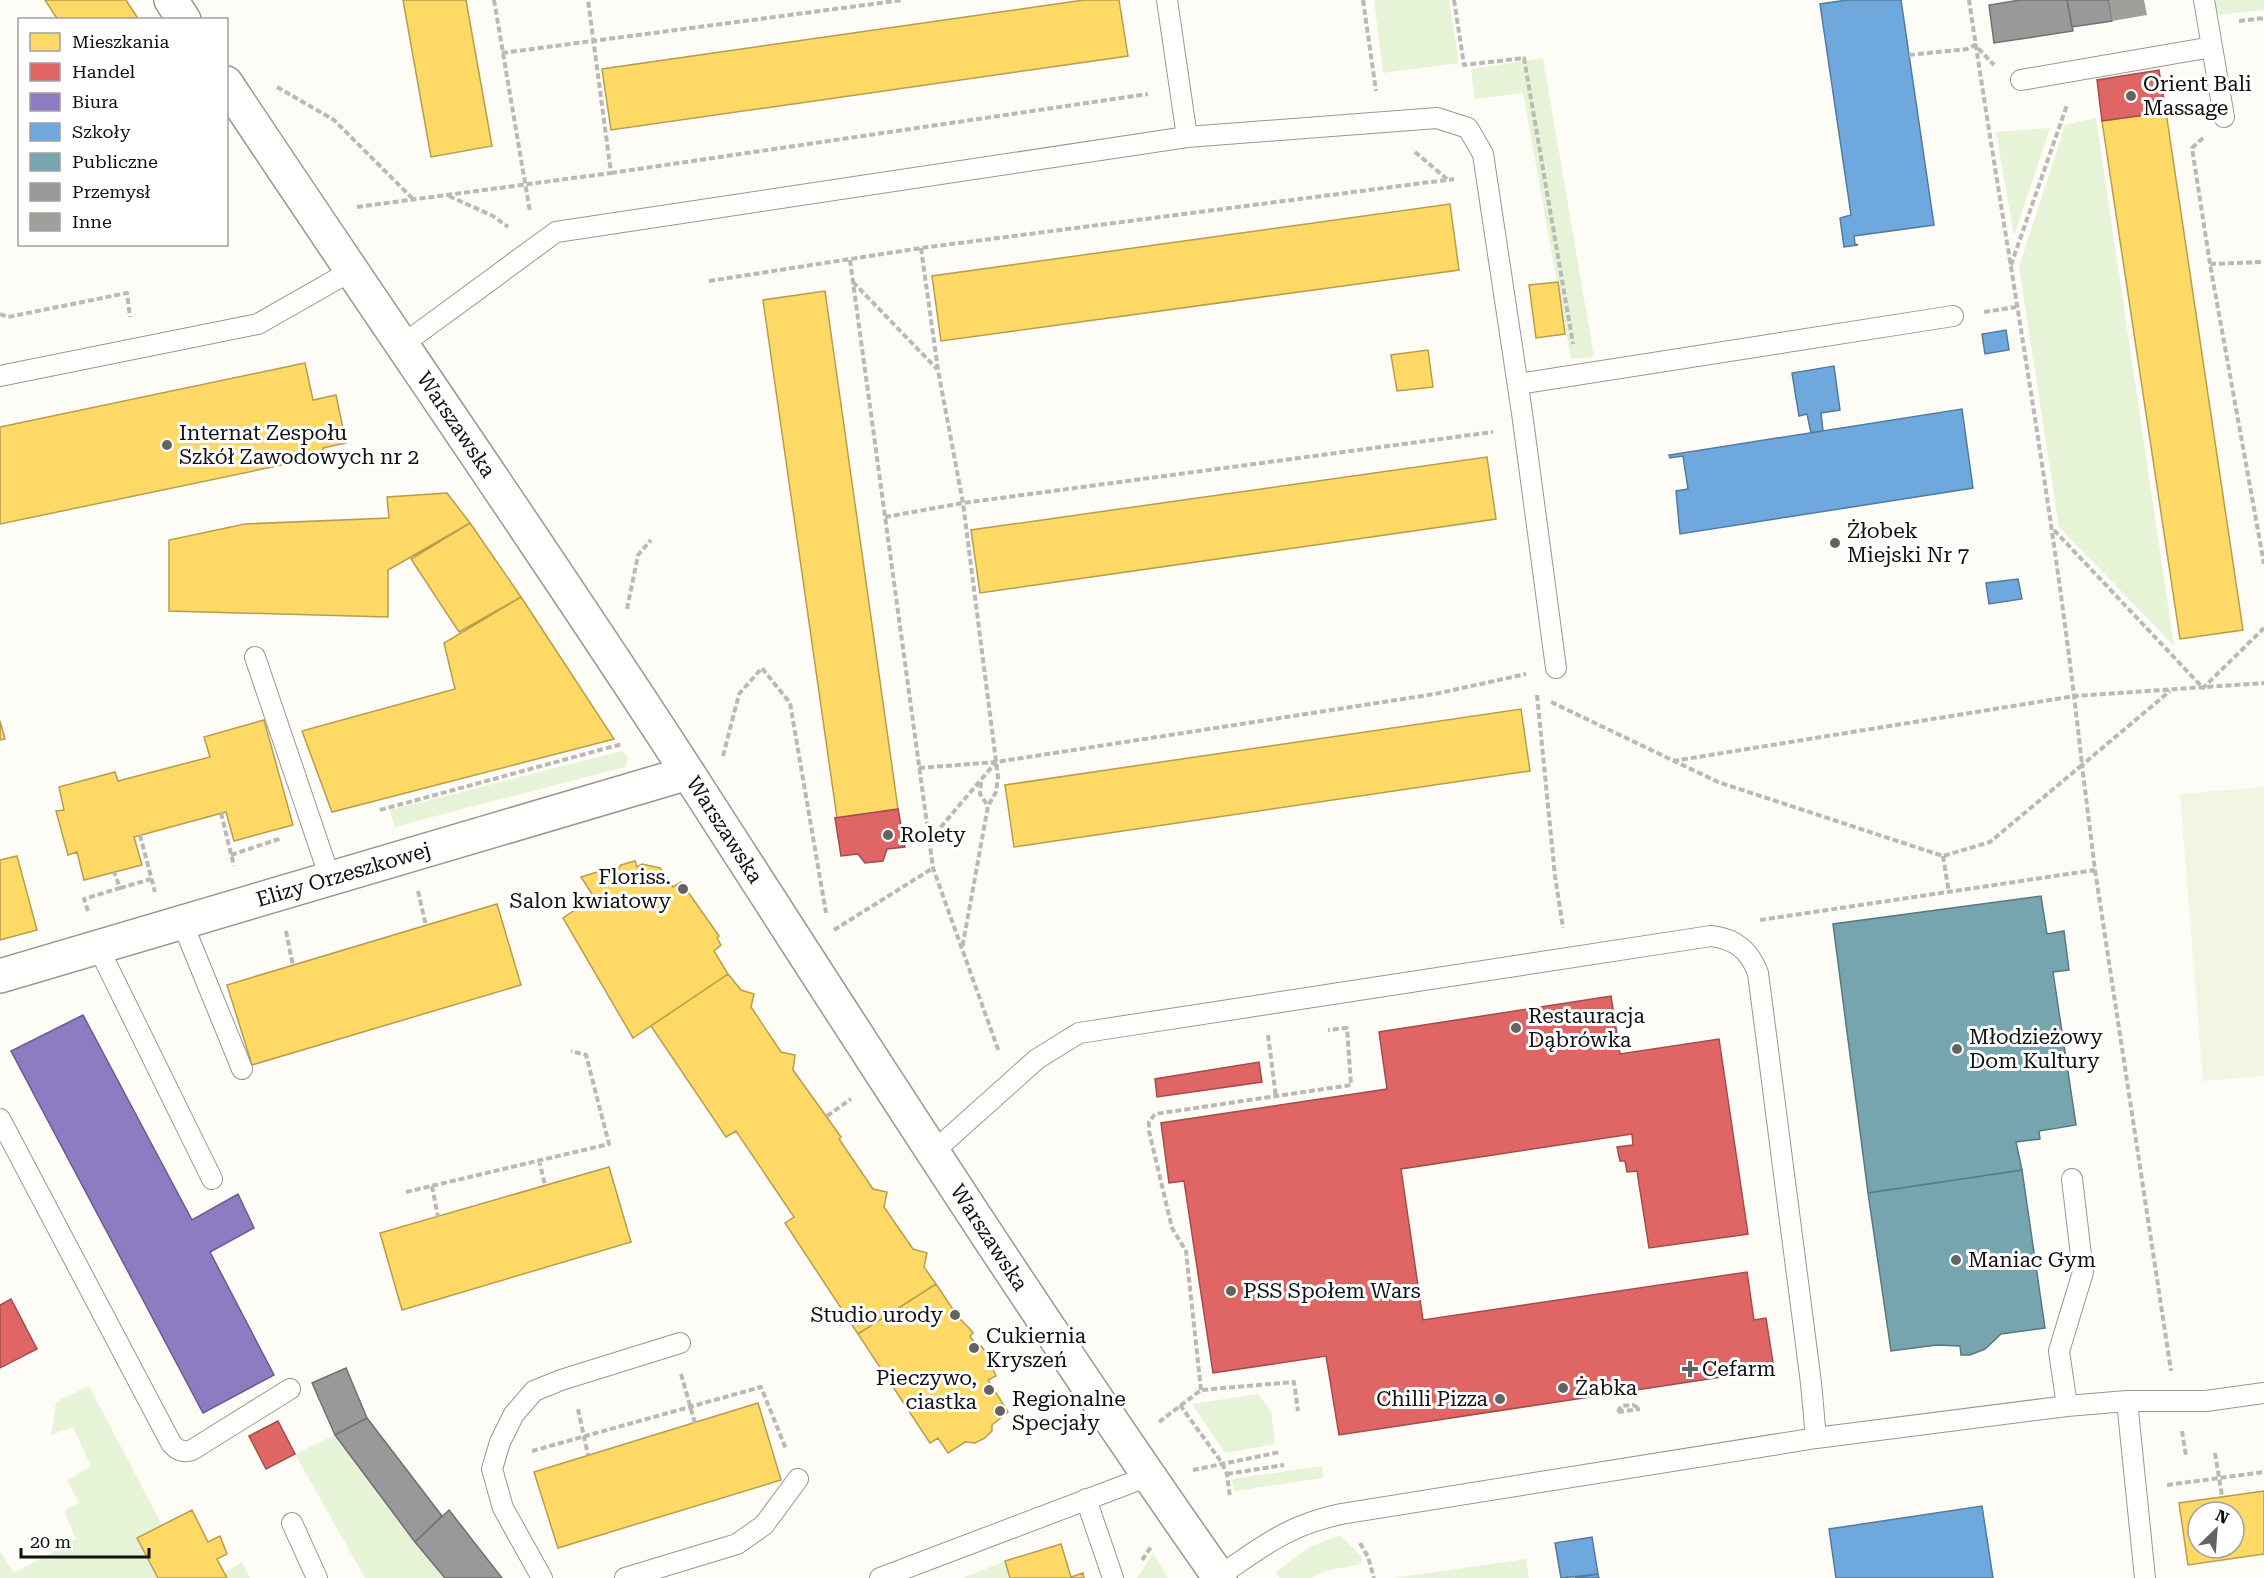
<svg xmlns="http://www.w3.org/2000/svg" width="2264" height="1578" font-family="'Roboto Serif',serif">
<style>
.green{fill:#e7f3d7}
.pitch{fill:#f0f6e1}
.homes{fill:#ffd966;stroke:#b89d4c;stroke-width:1.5;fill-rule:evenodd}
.shops{fill:#e06666;stroke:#a24c4c;stroke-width:1.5}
.offices{fill:#8e7cc3;stroke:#685c8e;stroke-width:1.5}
.schools{fill:#6fa8dc;stroke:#537b9f;stroke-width:1.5}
.public{fill:#76a5af;stroke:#587980;stroke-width:1.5}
.industry{fill:#999;stroke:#707070;stroke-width:1.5}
.building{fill:#a19f9c}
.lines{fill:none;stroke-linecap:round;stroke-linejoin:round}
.service-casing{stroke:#979795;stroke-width:22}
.minor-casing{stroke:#979795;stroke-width:36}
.tertiary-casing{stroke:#979795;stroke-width:36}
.path{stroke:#b9b9b8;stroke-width:4;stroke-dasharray:6 3;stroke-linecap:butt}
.service{stroke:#fffffe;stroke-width:20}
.minor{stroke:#fffffe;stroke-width:33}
.tertiary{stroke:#fffffe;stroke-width:33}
.poi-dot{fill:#646362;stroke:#fff;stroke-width:2}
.labels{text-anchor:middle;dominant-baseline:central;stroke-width:6;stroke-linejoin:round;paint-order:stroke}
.poi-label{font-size:21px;fill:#111;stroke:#fff;text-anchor:start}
.street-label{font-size:21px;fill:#111;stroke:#fff}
</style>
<rect width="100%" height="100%" fill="#fdfcf7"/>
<!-- green -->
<path class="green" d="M 1374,0 L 1449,0 L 1459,63 L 1383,73 Z
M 2214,0 L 2264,0 L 2264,10 L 2216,15 Z
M 1543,58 L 1594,357 L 1571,359 L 1523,93 L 1475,99 L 1471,69 Z
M 2096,118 L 2174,646 L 2059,527 L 2019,267 L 2065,125 Z
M 2050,128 L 2014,236 L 1996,132 Z
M 622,751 L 628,758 L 625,767 L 394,827 L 390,810 Z
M 89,1386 L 162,1525 L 137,1539 L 158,1578 L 0,1578 L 0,1552 L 14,1573 L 76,1539 L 64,1511 L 79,1502 L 67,1481 L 91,1466 L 73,1427 L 51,1435 L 56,1402 Z
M 1258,1394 L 1271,1411 L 1275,1444 L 1225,1453 L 1192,1404 Z
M 335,1435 L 445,1578 L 365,1578 L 295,1454 Z
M 1322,1466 L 1323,1478 L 1234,1491 L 1232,1479 Z
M 1340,1535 L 1362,1557 L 1361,1564 L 1325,1571 L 1312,1578 L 1280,1578 L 1276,1572 L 1309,1547 Z
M 1153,1553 L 1168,1578 L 1137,1578 Z
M 1526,1559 L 1529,1578 L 1394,1578 Z
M 1005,1561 L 1010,1578 L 963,1578 Z
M 242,1562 L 250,1578 L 227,1578 L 224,1573 Z"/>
<!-- pitch -->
<path class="pitch" d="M 2264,787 L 2264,1076 L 2203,1081 L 2180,794 Z"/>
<!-- homes -->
<path class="homes" d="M 45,0 L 126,0 L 139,20 L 58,20 Z
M 403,0 L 466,0 L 492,146 L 431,157 Z
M 1119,0 L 1128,56 L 611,130 L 602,69 L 1084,0 Z
M 2166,112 L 2243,630 L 2180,639 L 2102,121 Z
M 1450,204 L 1459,270 L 941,341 L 932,276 Z
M 1558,282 L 1565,334 L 1536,338 L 1529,285 Z
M 825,291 L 898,809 L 837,818 L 763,300 Z
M 1428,350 L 1433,387 L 1397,391 L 1391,355 Z
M 305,363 L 313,400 L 336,395 L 346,443 L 323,448 L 325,456 L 0,524 L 0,427 Z
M 1487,457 L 1496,519 L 980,593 L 971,530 Z
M 447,493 L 470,523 L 388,570 L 388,617 L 169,611 L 169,540 L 245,524 L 389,518 L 387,497 Z
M 470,523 L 521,597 L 459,632 L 411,559 Z
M 521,597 L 614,739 L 332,812 L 302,731 L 455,689 L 444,643 Z
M 1521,709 L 1530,771 L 1014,847 L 1005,785 Z
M 264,720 L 293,825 L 234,841 L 226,812 L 134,837 L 142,865 L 84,880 L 77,852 L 68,855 L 56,811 L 64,810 L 59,787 L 115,772 L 118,781 L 210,757 L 204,737 Z
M 0,721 L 5,739 L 0,740 Z
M 17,856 L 37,930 L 0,940 L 0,860 Z
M 635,861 L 637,867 L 642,864 L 660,868 L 673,887 L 681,882 L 719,936 L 717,938 L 721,945 L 714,951 L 728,974 L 633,1038 L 563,918 L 594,897 L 581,877 L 600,871 L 608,880 L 621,865 Z
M 497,904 L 521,985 L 252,1065 L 227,985 Z
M 728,974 L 741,990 L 754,994 L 751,1007 L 781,1052 L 795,1055 L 793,1070 L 841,1137 L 839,1139 L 873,1189 L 887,1192 L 884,1207 L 913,1249 L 927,1253 L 924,1267 L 936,1284 L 858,1334 L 785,1223 L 794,1217 L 736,1131 L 726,1137 L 651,1026 Z
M 609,1167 L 631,1242 L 402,1310 L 380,1233 Z
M 936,1284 L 958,1317 L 970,1329 L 973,1333 L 970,1336 L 978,1348 L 981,1346 L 985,1351 L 996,1376 L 988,1380 L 1008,1412 L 992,1425 L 992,1431 L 985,1438 L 975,1443 L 965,1442 L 948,1453 L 938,1438 L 930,1443 L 858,1334 Z
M 758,1403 L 781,1480 L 558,1548 L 534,1472 Z
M 2264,1491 L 2264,1554 L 2188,1565 L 2179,1503 ZM 2198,1512 L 2234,1512 L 2234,1548 L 2198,1548 Z
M 192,1510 L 208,1542 L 220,1536 L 227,1554 L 217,1559 L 227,1578 L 158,1578 L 137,1538 Z
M 1061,1544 L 1071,1577 L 1083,1573 L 1084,1578 L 1010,1578 L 1005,1561 Z"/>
<!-- shops -->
<path class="shops" d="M 2159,70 L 2166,112 L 2102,121 L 2097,80 Z
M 898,809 L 905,847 L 887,849 L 883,861 L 865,863 L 858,854 L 841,856 L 835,818 Z
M 1611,996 L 1620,1054 L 1719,1039 L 1748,1234 L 1649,1248 L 1637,1171 L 1627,1172 L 1625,1161 L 1620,1161 L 1617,1147 L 1633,1145 L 1632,1134 L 1401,1169 L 1423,1320 L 1747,1272 L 1754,1320 L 1766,1318 L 1774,1369 L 1339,1435 L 1326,1356 L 1213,1373 L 1184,1181 L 1169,1183 L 1161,1123 L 1387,1089 L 1379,1032 Z
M 1259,1062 L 1262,1082 L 1157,1097 L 1155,1079 Z
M 11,1299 L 37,1349 L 0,1368 L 0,1305 Z
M 278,1421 L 295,1454 L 266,1469 L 249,1436 Z"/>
<!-- offices -->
<path class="offices" d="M 83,1015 L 192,1220 L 238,1194 L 254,1228 L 210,1252 L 274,1375 L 203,1413 L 11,1051 Z"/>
<!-- schools -->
<path class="schools" d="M 1847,0 L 1901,0 L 1934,225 L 1854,236 L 1855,244 L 1858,245 L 1844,247 L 1840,218 L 1851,215 L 1820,4 Z
M 2006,330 L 2009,350 L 1985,354 L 1982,334 Z
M 1834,366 L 1840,410 L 1821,413 L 1823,431 L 1811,433 L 1807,414 L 1799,416 L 1792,373 Z
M 1962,409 L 1973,488 L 1680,534 L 1676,491 L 1688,489 L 1683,456 L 1670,458 L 1669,455 Z
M 2018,579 L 2022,599 L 1989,604 L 1986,583 Z
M 1982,1506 L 1993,1578 L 1836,1578 L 1829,1529 Z
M 1592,1537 L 1598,1574 L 1561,1578 L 1555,1543 Z
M 1598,1574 L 1599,1578 L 1575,1578 Z"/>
<!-- public -->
<path class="public" d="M 2041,896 L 2047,934 L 2064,931 L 2069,970 L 2053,972 L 2076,1125 L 2039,1131 L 2040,1139 L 2016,1142 L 2022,1170 L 1868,1193 L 1833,924 Z
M 2022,1170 L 2045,1328 L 2001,1334 L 1985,1349 L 1970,1355 L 1961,1355 L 1960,1346 L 1937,1345 L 1891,1351 L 1868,1193 Z"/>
<!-- industry -->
<path class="industry" d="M 2020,0 L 2067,0 L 2073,31 L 1994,43 L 1989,5 Z
M 2067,0 L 2109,0 L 2112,21 L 2072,27 Z
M 346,1368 L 367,1418 L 335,1435 L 312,1383 Z
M 367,1418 L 442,1516 L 415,1542 L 335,1435 Z
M 449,1510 L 502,1578 L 445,1578 L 415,1542 Z"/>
<!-- building -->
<path class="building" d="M 2109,0 L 2144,0 L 2147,15 L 2112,21 Z"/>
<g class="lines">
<!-- service casing -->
<g class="service-casing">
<path id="service" d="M 1167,0 L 1187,137
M 2204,0 L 2224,117
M 2021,80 L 2212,47
M 402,345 L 556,232 L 1187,137 L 1437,118 L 1468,128 L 1483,154 L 1522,413 L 1556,668
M 0,376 L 258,324 L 351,271
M 1518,384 L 1953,316
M 255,657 L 330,878
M 182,922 L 242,1069
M 98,947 L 212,1179
M 0,1119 L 171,1443 C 177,1450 182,1453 192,1450 L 290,1389
M 933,1152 L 1037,1059 L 1079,1033 L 1711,936 C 1736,939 1749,950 1758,973 L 1811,1383 L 1816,1438
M 2127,1401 L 2145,1578
M 2067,1406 L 2059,1351 L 2083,1272 L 2072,1179
M 1086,1499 L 1113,1578
M 292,1523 L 317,1578
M 1219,1576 C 1262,1547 1288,1525 1341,1514 L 1816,1438 L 2067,1406 L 2127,1401 L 2206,1401 L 2264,1393
M 542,1578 L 503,1508 L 492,1469 L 500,1442 L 514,1414 L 534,1391 L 561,1380 L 680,1343
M 625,1578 L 737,1544 L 764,1525 L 798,1479
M 880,1578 L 1149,1476"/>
</g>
<!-- minor casing -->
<g class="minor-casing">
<g id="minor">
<path id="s1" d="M 0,976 L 688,773"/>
</g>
</g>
<!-- tertiary casing -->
<g class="tertiary-casing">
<g id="tertiary">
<path d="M 171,0 L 184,20"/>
<path id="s2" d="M 226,83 C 379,314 538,541 688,773 C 862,1043 1035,1315 1220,1578"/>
</g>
</g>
<!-- path -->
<path class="path" d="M 494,0 L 530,212
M 1363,0 L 1376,91
M 1454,0 L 1464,65 L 1524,58 L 1573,344
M 2239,21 L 2264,18
M 502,53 L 903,0
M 1909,55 L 1967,49 L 1975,45 L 1994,65
M 277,87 L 334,120 L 414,200
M 2203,138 L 2192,148 L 2210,264 L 2264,564
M 1415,152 L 1448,180
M 611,173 L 1148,94
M 449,196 L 493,216 L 508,227
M 357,207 L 611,173 L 588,0
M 921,248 L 938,370 L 963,503 L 998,777 L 996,792 L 988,806 L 962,949
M 850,260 L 933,868 L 999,1052
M 2210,264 L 2264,262
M 2011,265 L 2067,105
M 709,281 L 921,248 L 1454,179
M 853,282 L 937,369
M 1984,312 L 2016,307
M 0,314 L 8,317 L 127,293 L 130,317
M 885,517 L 963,503 L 1493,432
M 2054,530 L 2203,688 L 2264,628
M 627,609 L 638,555 L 651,540
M 1537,695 L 1555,876 L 1563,928
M 1551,702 L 1718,782 L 1943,856 L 1990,842 L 2082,765 C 2054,508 2007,255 1969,0
M 723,756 L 739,694 L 762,668 L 790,703 L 826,913
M 1673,761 L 2075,696 L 2264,683
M 919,768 L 996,762 L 1435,694 L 1526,674
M 981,782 L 980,794 L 988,806
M 380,810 L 622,744
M 221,813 L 234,866
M 140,835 L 155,892
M 929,841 L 996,762
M 231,855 L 282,838
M 1943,856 L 1949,893
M 2095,870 L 2171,1371
M 120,888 L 151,879
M 418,891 L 426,926
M 88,911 L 84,899 L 120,888 L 114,872
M 1760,920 L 2095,870 L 2082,765 L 2170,691
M 834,930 L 933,868
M 286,931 L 293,966
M 1268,1035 L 1276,1097
M 827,1116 L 851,1099
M 539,1160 L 545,1185
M 432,1186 L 438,1217
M 406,1192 L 609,1144 L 586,1055 L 571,1051
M 681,1374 L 695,1423
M 1201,1390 L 1186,1251 L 1172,1228 L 1149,1131 L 1149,1122 L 1155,1114 L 1351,1085 L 1347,1028 L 1328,1030
M 1180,1405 L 1222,1463 L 1227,1474 L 1230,1497
M 578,1409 L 588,1455
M 1618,1412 L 1621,1406 L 1633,1405 L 1640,1409
M 1618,1412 L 1640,1409
M 1159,1422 L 1201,1390 L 1294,1382 L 1298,1411
M 2182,1431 L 2186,1456
M 532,1451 L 761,1387 L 786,1449
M 2215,1453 L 2222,1496
M 1193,1470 L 1280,1452
M 1227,1474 L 1284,1465
M 2167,1485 L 2264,1472
M 1360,1543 L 1368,1557 L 1374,1578
M 1142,1560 L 1151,1547"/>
<!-- service -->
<use href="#service" class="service"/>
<!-- minor -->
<use href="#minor" class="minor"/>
<!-- tertiary -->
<use href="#tertiary" class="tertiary"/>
</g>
<!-- markers -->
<g class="poi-dot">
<circle cx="2131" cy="96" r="6"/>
<circle cx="167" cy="445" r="6"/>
<circle cx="1835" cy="543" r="6"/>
<circle cx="888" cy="835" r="6"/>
<circle cx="683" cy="889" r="6"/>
<circle cx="1516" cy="1028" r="6"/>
<circle cx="1957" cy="1049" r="6"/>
<circle cx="1956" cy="1260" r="6"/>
<circle cx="1231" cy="1291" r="6"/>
<circle cx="955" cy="1315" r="6"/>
<circle cx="974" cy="1348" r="6"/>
<path d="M1687 1360h6v6h6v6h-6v6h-6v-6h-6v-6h6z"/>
<circle cx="1563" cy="1388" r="6"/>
<circle cx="989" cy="1390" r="6"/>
<circle cx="1500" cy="1399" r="6"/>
<circle cx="1000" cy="1411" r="6"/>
</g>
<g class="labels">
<!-- poi labels -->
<g class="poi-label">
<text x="2143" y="84">Orient Bali<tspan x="2143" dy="24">Massage</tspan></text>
<text x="179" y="433">Internat Zespołu<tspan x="179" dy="24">Szkół Zawodowych nr 2</tspan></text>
<text x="1847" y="531">Żłobek<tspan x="1847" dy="24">Miejski Nr 7</tspan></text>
<text x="900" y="835">Rolety</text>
<text x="671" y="877" text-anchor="end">Floriss.<tspan x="671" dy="24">Salon kwiatowy</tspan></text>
<text x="1528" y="1016">Restauracja<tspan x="1528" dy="24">Dąbrówka</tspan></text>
<text x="1969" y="1037">Młodzieżowy<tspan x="1969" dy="24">Dom Kultury</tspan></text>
<text x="1968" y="1260">Maniac Gym</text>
<text x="1243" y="1291">PSS Społem Wars</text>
<text x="943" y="1315" text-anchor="end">Studio urody</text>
<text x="986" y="1336">Cukiernia<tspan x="986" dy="24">Kryszeń</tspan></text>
<text x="1702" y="1369">Cefarm</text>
<text x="977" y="1378" text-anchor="end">Pieczywo,<tspan x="977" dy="24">ciastka</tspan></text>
<text x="1575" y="1388">Żabka</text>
<text x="1012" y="1399">Regionalne<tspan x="1012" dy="24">Specjały</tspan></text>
<text x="1488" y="1399" text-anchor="end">Chilli Pizza</text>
</g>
<!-- street labels -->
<g class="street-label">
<text stroke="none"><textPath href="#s2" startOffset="412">Warszawska</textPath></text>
<text stroke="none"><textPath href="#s2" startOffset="898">Warszawska</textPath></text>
<text stroke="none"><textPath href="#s1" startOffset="358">Elizy Orzeszkowej</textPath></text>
<text stroke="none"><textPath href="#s2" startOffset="1384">Warszawska</textPath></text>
</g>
</g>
<!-- legend -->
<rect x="18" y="18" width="210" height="228" fill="#ffffff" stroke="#a0a0a0" stroke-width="1.5"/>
<rect x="30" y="33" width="30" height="18" fill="#ffd966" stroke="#a0a0a0" stroke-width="1.5"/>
<text x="72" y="48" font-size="18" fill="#111111">Mieszkania</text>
<rect x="30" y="63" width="30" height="18" fill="#e06666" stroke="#a0a0a0" stroke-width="1.5"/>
<text x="72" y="78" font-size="18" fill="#111111">Handel</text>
<rect x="30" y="93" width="30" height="18" fill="#8e7cc3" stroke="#a0a0a0" stroke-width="1.5"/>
<text x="72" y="108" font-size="18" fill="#111111">Biura</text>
<rect x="30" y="123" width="30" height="18" fill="#6fa8dc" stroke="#a0a0a0" stroke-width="1.5"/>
<text x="72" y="138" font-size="18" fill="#111111">Szkoły</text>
<rect x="30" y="153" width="30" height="18" fill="#76a5af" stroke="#a0a0a0" stroke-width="1.5"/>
<text x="72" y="168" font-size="18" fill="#111111">Publiczne</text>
<rect x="30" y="183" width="30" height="18" fill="#999999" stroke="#a0a0a0" stroke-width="1.5"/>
<text x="72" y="198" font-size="18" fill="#111111">Przemysł</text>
<rect x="30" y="213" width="30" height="18" fill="#a19f9c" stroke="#a0a0a0" stroke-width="1.5"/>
<text x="72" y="228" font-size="18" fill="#111111">Inne</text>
<!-- north arrow -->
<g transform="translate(2216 1530) rotate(25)"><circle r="28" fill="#ffffff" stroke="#a0a0a0" stroke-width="1.5"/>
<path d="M0-4.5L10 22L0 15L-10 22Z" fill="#646362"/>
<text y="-9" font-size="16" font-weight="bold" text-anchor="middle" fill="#111111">N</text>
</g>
<!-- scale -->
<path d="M21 1548v9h128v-9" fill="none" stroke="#111111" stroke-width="3"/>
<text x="30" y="1548" font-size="18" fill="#111111" stroke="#ffffff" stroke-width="4.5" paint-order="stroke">20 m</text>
</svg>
